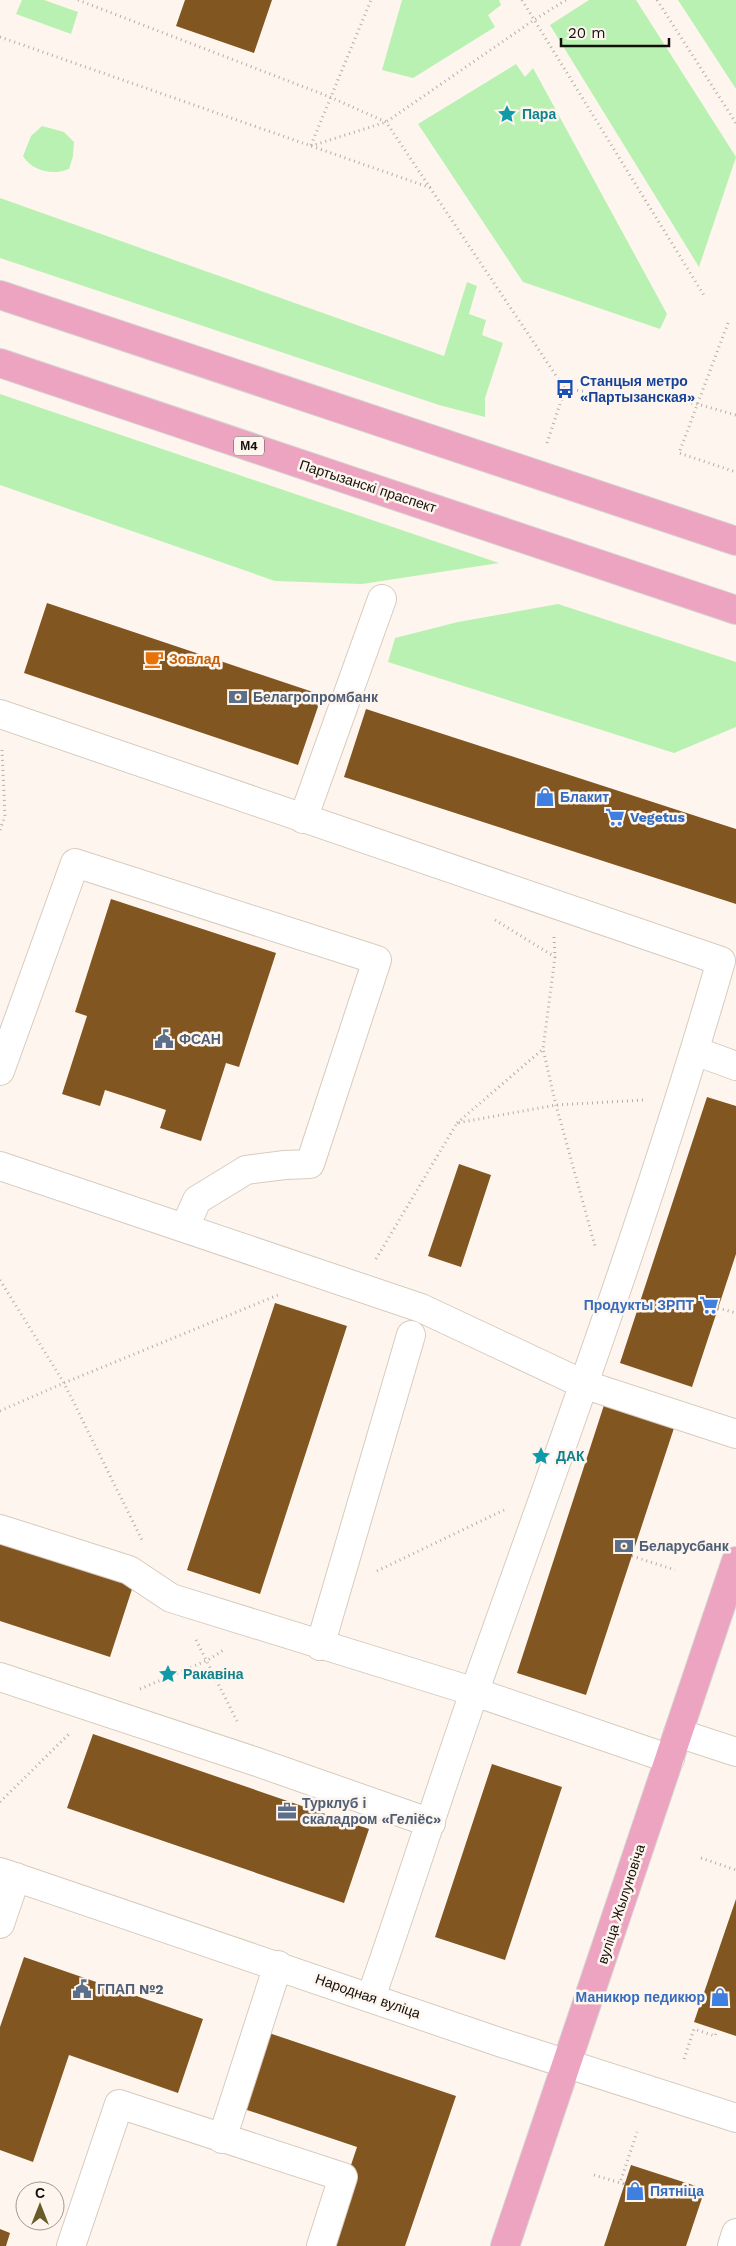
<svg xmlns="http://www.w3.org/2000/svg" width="736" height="2246" font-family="'Work Sans',sans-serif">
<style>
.green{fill:#b8f1b1}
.building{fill:#815621}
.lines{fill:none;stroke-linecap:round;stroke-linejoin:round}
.minor-casing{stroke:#d7cbbe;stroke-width:30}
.major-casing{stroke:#d5d4d3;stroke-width:30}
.path{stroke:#b5aea8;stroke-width:3;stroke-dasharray:1 4;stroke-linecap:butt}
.minor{stroke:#fff;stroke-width:28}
.major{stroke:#eda4c1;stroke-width:28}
.labels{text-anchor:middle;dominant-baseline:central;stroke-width:5;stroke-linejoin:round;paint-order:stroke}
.shield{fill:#fef6ee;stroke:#5a5550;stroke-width:1}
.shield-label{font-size:12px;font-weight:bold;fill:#14100c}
.culture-label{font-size:14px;font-weight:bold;fill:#0d838f;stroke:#fef6ee;text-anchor:start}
.transit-label{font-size:14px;font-weight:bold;fill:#164399;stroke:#fef6ee;text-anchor:start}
.street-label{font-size:14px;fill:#14100c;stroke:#fef6ee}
.food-label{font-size:14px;font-weight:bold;fill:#c56008;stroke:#fef6ee;text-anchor:start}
.service-label{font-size:14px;font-weight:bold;fill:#4e5e75;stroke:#fef6ee;text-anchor:start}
.shop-label{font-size:14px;font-weight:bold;fill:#366cbe;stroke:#fef6ee;text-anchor:start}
</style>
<rect width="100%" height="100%" fill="#fef6ee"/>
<!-- green -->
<path class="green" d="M 22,0 L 44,0 L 78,12 L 71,34 L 16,14 Z
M 402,0 L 499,0 L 501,5 L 488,15 L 495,27 L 413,78 L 382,70 Z
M 589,0 L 636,0 L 736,157 L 699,267 L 550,25 Z
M 678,0 L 736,0 L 736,89 Z
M 516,64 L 525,77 L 533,68 L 667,314 L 660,329 L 523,282 L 418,124 Z
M 42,126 L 64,132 L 74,142 L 73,156 L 69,169 C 53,176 32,171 23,156 L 31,136 Z
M 0,198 L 444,356 L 467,282 L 477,286 L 469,314 L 486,320 L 482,335 L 503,343 L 485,398 L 485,417 L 439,405 L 0,258 Z
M 0,394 L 499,563 L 362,584 L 275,581 L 0,485 Z
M 558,604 L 736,662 L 736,727 L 674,753 L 388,662 L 395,638 L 458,622 Z"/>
<!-- building -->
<path class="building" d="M 185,0 L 272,0 L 254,53 L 176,26 Z
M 47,603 L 322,695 L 298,765 L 24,673 Z
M 366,709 L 736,829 L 736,904 L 344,777 Z
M 111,899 L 276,953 L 239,1067 L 226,1063 L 201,1141 L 160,1128 L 166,1110 L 136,1100 L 105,1090 L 100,1106 L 62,1094 L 87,1016 L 75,1012 Z
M 707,1097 L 736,1106 L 736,1254 L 692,1387 L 620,1363 Z
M 459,1164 L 491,1175 L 461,1267 L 428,1256 Z
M 275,1303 L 347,1326 L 260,1594 L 187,1570 Z
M 605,1402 L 675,1425 L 586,1695 L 517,1673 Z
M 0,1544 L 133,1586 L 110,1657 L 0,1621 Z
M 93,1734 L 369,1829 L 344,1903 L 67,1808 Z
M 492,1764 L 562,1787 L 505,1960 L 435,1937 Z
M 736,1899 L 736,2036 L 694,2022 Z
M 24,1957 L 203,2019 L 178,2093 L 69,2055 L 33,2162 L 0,2150 L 0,2027 Z
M 269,2033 L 456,2096 L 405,2246 L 324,2246 L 357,2147 L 244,2109 Z
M 631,2165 L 705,2189 L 686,2246 L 604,2246 Z
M 0,2229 L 10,2233 L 6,2246 L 0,2246 Z"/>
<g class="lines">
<!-- minor casing -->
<g class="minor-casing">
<path id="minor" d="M 0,714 L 721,961 C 650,1207 561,1448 475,1690 C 439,1792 407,1895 371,1997
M 303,819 L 382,599
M 695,1051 L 736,1066
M 0,1071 L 75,863 L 377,960 L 310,1164 L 285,1165 L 246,1170 L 197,1200 L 185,1227
M 0,1166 L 421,1308 L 583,1384 L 736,1434
M 0,1529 L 129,1570 L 171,1598 L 475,1692 L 670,1759
M 320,1646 L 411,1335
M 0,1677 L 257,1762 L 431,1823
M 678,1733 L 736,1752
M 0,1872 L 502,2043 L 736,2118
M 0,1924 L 16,1877
M 222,2139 L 278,1965
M 71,2246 L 119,2104 L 343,2177 L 321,2246
M 732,2246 L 736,2233"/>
</g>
<!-- major casing -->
<g class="major-casing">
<path id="major" d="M 0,295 L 736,541
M 0,363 L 736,610
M 505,2246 L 736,1561"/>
</g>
<!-- path -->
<path class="path" d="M 78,0 L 330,97 L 386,122 L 565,389 L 697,404 L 736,415
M 522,0 L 705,297
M 657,0 L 736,123
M 0,37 L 431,188
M 311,145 L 371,0
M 311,146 L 386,122 L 534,20 L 566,0
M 728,323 L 679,453 L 736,472
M 547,443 L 565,389
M 0,830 L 5,816 L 2,750
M 495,920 L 555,957
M 554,937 L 555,957 L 543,1049 L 556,1105 L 595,1246
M 457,1123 L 543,1049
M 376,1259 L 457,1123 L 556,1105 L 644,1100
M 0,1280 L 64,1383 L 142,1540
M 718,1308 L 736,1313
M 0,1411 L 64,1383 L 278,1295
M 632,1556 L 675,1570
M 377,1571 L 504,1510
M 196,1640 L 237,1721
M 140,1689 L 208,1660 L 225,1649
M 0,1802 L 69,1734
M 701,1858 L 736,1870
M 684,2059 L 694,2029 L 715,2036 L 717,2030
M 594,2175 L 624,2184
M 624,2184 L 621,2180 L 637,2132"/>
<!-- minor -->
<use href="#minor" class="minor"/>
<!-- major -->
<use href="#major" class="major"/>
</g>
<!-- icons -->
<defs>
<g id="sight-bare" transform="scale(1.5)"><path d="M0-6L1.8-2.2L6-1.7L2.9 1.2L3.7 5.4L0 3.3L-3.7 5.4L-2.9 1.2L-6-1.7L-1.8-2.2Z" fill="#0f9aa8" stroke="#fef6ee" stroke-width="2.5" paint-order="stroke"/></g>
<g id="bus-bare" transform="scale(1.5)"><path d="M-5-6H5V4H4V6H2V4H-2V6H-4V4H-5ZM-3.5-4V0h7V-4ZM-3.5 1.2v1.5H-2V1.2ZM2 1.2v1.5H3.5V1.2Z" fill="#1a4fb4" stroke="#fef6ee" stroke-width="2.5" paint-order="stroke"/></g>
<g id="cafe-bare" transform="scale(1.5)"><path d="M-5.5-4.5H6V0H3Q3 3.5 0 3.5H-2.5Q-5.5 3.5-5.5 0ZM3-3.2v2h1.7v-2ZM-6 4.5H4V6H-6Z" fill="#e8710a" stroke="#fef6ee" stroke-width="2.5" paint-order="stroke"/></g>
<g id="bank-bare" transform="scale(1.5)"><path d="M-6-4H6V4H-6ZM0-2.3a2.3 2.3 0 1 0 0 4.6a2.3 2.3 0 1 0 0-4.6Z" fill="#5c6f8a" stroke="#fef6ee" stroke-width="2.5" paint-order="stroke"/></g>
<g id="shop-bare" transform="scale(1.5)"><path d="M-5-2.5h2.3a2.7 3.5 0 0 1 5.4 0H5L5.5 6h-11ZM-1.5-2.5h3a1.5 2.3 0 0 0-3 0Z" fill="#3f7fe0" stroke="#fef6ee" stroke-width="2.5" paint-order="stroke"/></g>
<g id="supermarket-bare" transform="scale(1.5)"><path d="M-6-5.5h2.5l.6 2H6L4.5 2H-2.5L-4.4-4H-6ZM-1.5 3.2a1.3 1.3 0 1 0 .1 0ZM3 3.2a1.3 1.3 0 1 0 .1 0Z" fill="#3f7fe0" stroke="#fef6ee" stroke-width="2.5" paint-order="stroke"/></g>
<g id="civic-bare" transform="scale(1.5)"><path d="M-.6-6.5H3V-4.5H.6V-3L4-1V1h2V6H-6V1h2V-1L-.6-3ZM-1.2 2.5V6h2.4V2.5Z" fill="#5c6f8a" stroke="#fef6ee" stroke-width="2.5" paint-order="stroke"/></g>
<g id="office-bare" transform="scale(1.5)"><path d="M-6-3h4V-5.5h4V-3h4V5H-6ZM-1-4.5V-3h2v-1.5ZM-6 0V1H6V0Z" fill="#5c6f8a" stroke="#fef6ee" stroke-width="2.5" paint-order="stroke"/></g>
</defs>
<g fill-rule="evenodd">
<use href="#sight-bare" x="507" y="114"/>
<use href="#bus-bare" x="565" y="389"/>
<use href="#cafe-bare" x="154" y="659"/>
<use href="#bank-bare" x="238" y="697"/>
<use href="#shop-bare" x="545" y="797"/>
<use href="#supermarket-bare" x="615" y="817"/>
<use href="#civic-bare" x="164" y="1039"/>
<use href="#supermarket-bare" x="709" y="1305"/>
<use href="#sight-bare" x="541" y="1456"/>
<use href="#bank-bare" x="624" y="1546"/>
<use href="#sight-bare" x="168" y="1674"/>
<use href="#office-bare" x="287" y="1811"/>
<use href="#civic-bare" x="82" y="1989"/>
<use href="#shop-bare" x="720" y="1997"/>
<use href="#shop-bare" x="635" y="2191"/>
</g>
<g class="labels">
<!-- shield labels -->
<rect class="shield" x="234" y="436.5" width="30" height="19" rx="4"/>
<g class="shield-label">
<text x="249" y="446">М4</text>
</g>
<!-- culture labels -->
<g class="culture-label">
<text x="522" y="114">Пара</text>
<text x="556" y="1456">ДАК</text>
<text x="183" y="1674">Ракавіна</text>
</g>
<!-- transit labels -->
<g class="transit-label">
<text x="580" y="381">Станцыя метро<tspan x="580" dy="16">«Партызанская»</tspan></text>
</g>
<!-- street labels -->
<g class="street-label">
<text transform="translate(368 486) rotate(18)">Партызанскі праспект</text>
<text transform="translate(621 1904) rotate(-72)">вуліца Жылуновіча</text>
<text transform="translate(368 1996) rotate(19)">Народная вуліца</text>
</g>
<!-- food labels -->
<g class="food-label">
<text x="169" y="659">Зовлад</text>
</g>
<!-- service labels -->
<g class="service-label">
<text x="253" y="697">Белагропромбанк</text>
<text x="179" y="1039">ФСАН</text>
<text x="639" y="1546">Беларусбанк</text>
<text x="302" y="1803">Турклуб і<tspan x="302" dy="16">скаладром «Геліёс»</tspan></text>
<text x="97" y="1989">ГПАП №2</text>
</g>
<!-- shop labels -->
<g class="shop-label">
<text x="560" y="797">Блакит</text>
<text x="630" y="817">Vegetus</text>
<text x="694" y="1305" text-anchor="end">Продукты ЗРПТ</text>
<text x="705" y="1997" text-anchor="end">Маникюр педикюр</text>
<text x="650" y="2191">Пятніца</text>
</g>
</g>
<!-- north arrow -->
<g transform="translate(40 2206)"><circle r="24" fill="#fef6ee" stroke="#a09a94"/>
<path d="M0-4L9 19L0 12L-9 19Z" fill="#695c29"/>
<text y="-8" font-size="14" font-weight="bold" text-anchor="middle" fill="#14100c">С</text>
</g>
<!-- scale -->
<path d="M561 38v8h108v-8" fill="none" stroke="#14100c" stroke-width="2.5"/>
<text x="568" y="38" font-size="15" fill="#14100c" stroke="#fef6ee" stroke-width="4" paint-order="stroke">20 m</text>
</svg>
